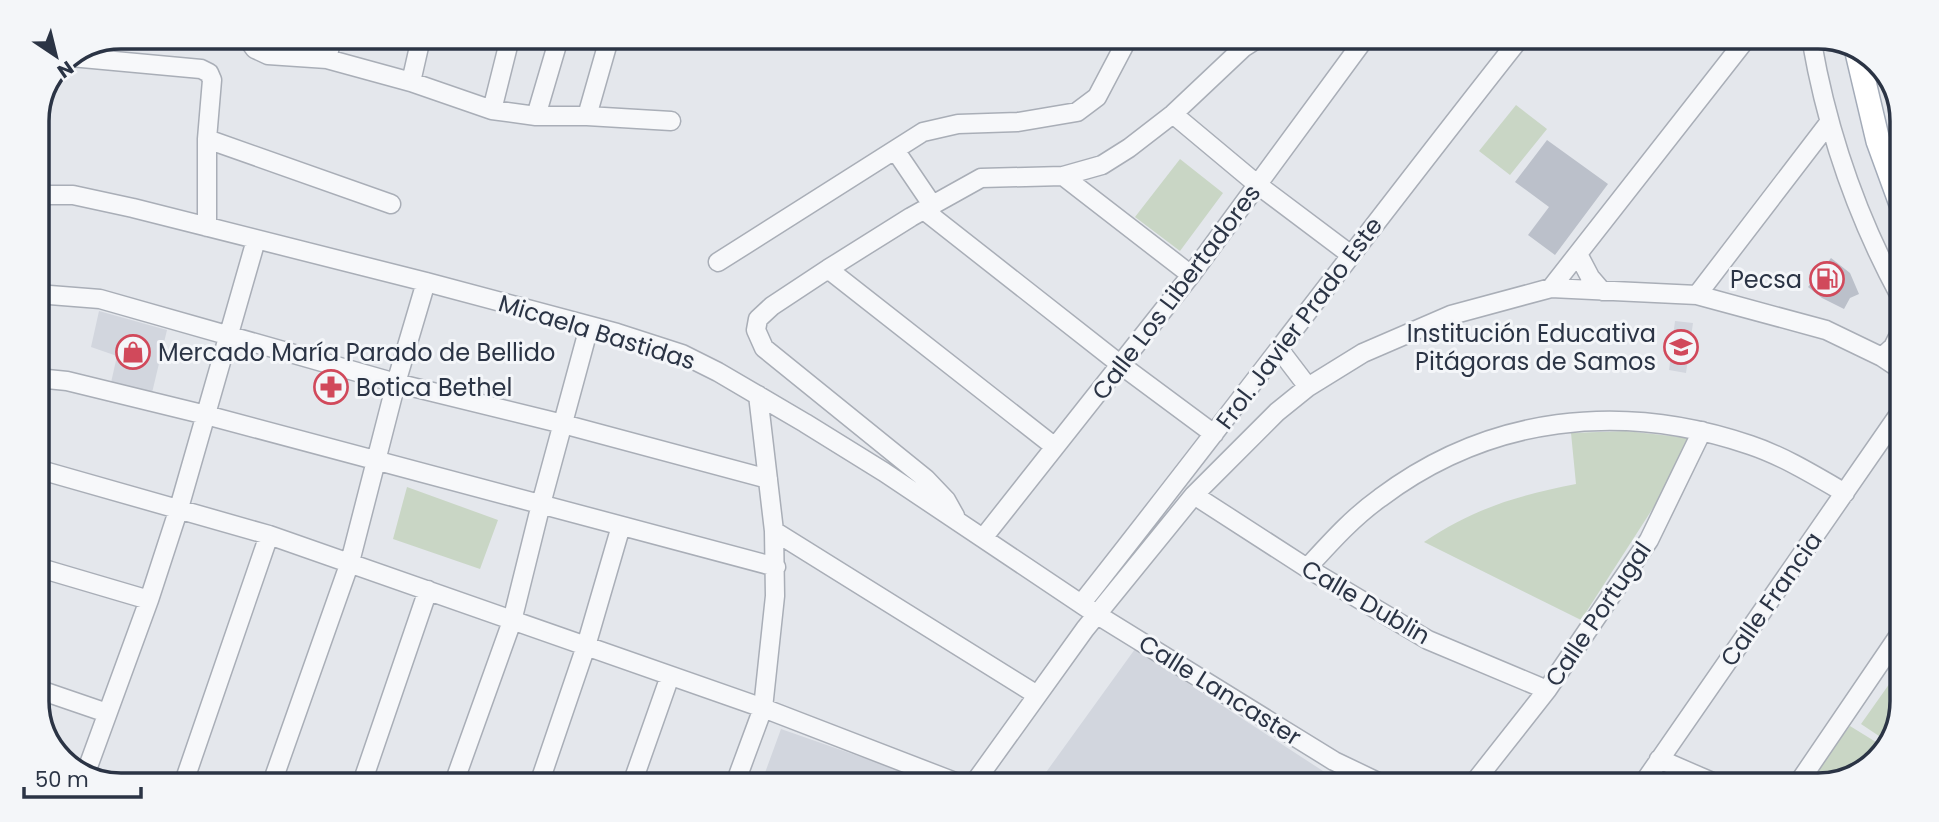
<svg xmlns="http://www.w3.org/2000/svg" width="1939" height="822" font-family="Poppins,sans-serif">
<style>
.built{fill:#d2d6de}
.green{fill:#c9d6c5}
.building{fill:#bbc0ca}
.lines{fill:none;stroke-linecap:round;stroke-linejoin:round}
.minor-casing{stroke:#a9aeb7;stroke-width:21}
.major-casing{stroke:#a3abb8;stroke-width:26}
.minor{stroke:#f7f8fa;stroke-width:18}
.major{stroke:#fff;stroke-width:23}
.labels{text-anchor:middle;dominant-baseline:central;stroke-width:6;stroke-linejoin:round;paint-order:stroke}
.poi-label{font-size:24px;fill:#2b3445;stroke:#f4f6f9;text-anchor:end}
.street-label{font-size:24px;fill:#2b3445;stroke:#f4f6f9}
.rim{fill:none;stroke:#2b3445;stroke-width:3.5}
</style>
<rect width="100%" height="100%" fill="#e4e7ec"/>
<!-- built -->
<path class="built" d="M 99,311 L 167,330 L 151,397 L 110,387 L 117,356 L 91,347 Z
M 1675,321 L 1693,323 L 1686,373 L 1669,370 Z
M 1135,649 L 1343,784 L 1039,782 Z
M 781,729 L 921,778 L 928,782 L 762,781 Z"/>
<!-- green -->
<path class="green" d="M 1516,105 L 1547,129 L 1510,175 L 1479,151 Z
M 1180,159 L 1223,193 L 1180,251 L 1135,217 Z
M 1626,431 L 1689,438 L 1655,505 L 1581,620 L 1424,542 C 1475,508 1516,496 1576,484 L 1571,433 Z
M 407,487 L 498,520 L 480,569 L 393,539 Z
M 1897,673 L 1896,733 L 1888,742 L 1861,724 Z
M 1850,726 L 1884,747 L 1865,771 L 1818,785 L 1805,785 Z"/>
<!-- building -->
<path class="building" d="M 1547,140 L 1608,184 L 1555,255 L 1528,235 L 1549,207 L 1515,182 Z
M 1831,258 L 1850,273 L 1859,294 L 1850,298 L 1844,309 L 1822,298 L 1808,287 Z"/>
<g class="lines">
<!-- minor casing -->
<g class="minor-casing">
<path id="minor" d="M 246,37 L 255,49 L 268,55 L 327,59 L 411,82 L 492,110 L 536,116 L 587,116 L 609,39
M 1812,43 C 1828,134 1856,215 1900,296
M 71,57 L 201,69 L 209,73 L 212,80 L 207,139 L 207,227
M 327,59 L 332,38
M 411,82 L 421,38
M 492,110 L 510,38
M 1173,114 L 1258,185 L 1351,255
M 536,116 L 559,38
M 587,116 L 671,121
M 207,139 L 391,204
M 895,150 L 933,206
M 1063,176 L 1191,275
M 37,195 L 73,195 L 133,208 L 426,282 L 617,333 L 682,354 L 718,372 L 805,423 L 884,472 L 1096,614 L 1334,761 L 1382,784
M 925,211 L 1121,365 L 1214,434
M 1578,254 L 1590,277 L 1602,291
M 718,262 L 923,132 L 958,124 L 1018,122 L 1077,112 L 1097,97 L 1127,40
M 828,269 L 1055,447
M 1551,288 L 1743,43
M 37,294 L 100,299 L 396,383 L 563,424 L 768,479
M 1697,295 L 1828,124
M 1279,349 L 1308,387
M 1882,357 L 1893,347 L 1900,333
M 37,378 L 67,381 L 206,415 L 776,567
M 37,469 L 269,535 L 763,708 L 955,782
M 1194,495 L 1307,568 L 1428,640 L 1547,690
M 955,516 L 946,500 L 926,479 L 764,348 L 756,330 L 758,319 L 772,306 L 828,269 L 911,217 L 981,178 L 1063,176 L 1102,165 L 1129,148 L 1173,114 L 1243,48 L 1254,41
M 774,531 L 1037,695
M 983,538 L 1191,275 L 1363,41
M 37,567 L 149,600
M 1307,568 C 1330,543 1352,518 1380,498 C 1489,416 1621,401 1750,445 C 1783,456 1814,475 1845,493
M 1081,604 C 1228,418 1370,228 1517,42
M 37,689 L 107,713
M 1659,759 L 1719,785
M 85,775 L 149,600 L 179,508 L 256,240
M 185,779 L 269,535
M 273,780 L 350,562 L 396,383 L 426,282
M 363,780 L 428,590
M 455,780 L 512,621 L 541,504 L 589,327
M 540,781 L 586,646 L 621,526
M 633,781 L 670,676
M 736,781 L 763,708 L 775,596 L 774,531 L 758,395
M 975,782 L 1085,629 L 1194,495 L 1277,412 L 1308,387 L 1363,353 L 1451,315 L 1551,288 L 1697,295 L 1826,330 L 1882,357 L 1900,369
M 1473,784 L 1547,690 L 1649,540 L 1702,431
M 1642,785 L 1899,414
M 1797,785 L 1897,638"/>
</g>
<!-- major casing -->
<g class="major-casing">
<path id="major" d="M 1856,48 L 1878,141 L 1901,204"/>
</g>
<!-- minor -->
<use href="#minor" class="minor"/>
<!-- major -->
<use href="#major" class="major"/>
</g>
<!-- icons -->
<defs>
<g id="fuel-ring" transform="scale(1.75)"><circle r="9.5" fill="#f4f6f9" stroke="#d1495b" stroke-width="1.5"/><path d="M-5.5-6h7V0h2V4h1.3V-2.5L3-4.5l.8-.8L6-3V5H2.5V1h-1V6h-7ZM-4.2-4.7v3.2H.2V-4.7Z" fill="#d1495b"/></g>
<g id="school-ring" transform="scale(1.75)"><circle r="9.5" fill="#f4f6f9" stroke="#d1495b" stroke-width="1.5"/><path d="M0-5L7-2L0 1L-7-2ZM-4 1L0 2.5L4 1V4Q0 6-4 4Z" fill="#d1495b"/></g>
<g id="shop-ring" transform="scale(1.75)"><circle r="9.5" fill="#f4f6f9" stroke="#d1495b" stroke-width="1.5"/><path d="M-5-2.5h2.3a2.7 3.5 0 0 1 5.4 0H5L5.5 6h-11ZM-1.5-2.5h3a1.5 2.3 0 0 0-3 0Z" fill="#d1495b"/></g>
<g id="pharmacy-ring" transform="scale(1.75)"><circle r="9.5" fill="#f4f6f9" stroke="#d1495b" stroke-width="1.5"/><path d="M-2-6h4v4h4v4h-4v4h-4v-4h-4v-4h4Z" fill="#d1495b"/></g>
</defs>
<g fill-rule="evenodd">
<use href="#fuel-ring" x="1827" y="279"/>
<use href="#school-ring" x="1681" y="347"/>
<use href="#shop-ring" x="133" y="352"/>
<use href="#pharmacy-ring" x="331" y="387"/>
</g>
<g class="labels">
<!-- poi labels -->
<g class="poi-label">
<text x="1802" y="279">Pecsa</text>
<text x="1656" y="333">Institución Educativa<tspan x="1656" dy="28">Pitágoras de Samos</tspan></text>
<text x="158" y="352" text-anchor="start">Mercado María Parado de Bellido</text>
<text x="356" y="387" text-anchor="start">Botica Bethel</text>
</g>
<!-- street labels -->
<g class="street-label">
<text transform="translate(1176 292) rotate(-53)">Calle Los Libertadores</text>
<text transform="translate(1299 323) rotate(-53)">Frol. Javier Prado Este</text>
<text transform="translate(597 332) rotate(17)">Micaela Bastidas</text>
<text transform="translate(1771 599) rotate(-55)">Calle Francia</text>
<text transform="translate(1366 602) rotate(30)">Calle Dublin</text>
<text transform="translate(1598 614) rotate(-56)">Calle Portugal</text>
<text transform="translate(1220 690) rotate(32)">Calle Lancaster</text>
</g>
</g>
<!-- crop -->
<path d="M0 0H1939V822H0ZM121 49H1818A72 72 0 0 1 1890 121V701A72 72 0 0 1 1818 773H121A72 72 0 0 1 49 701V121A72 72 0 0 1 121 49Z" fill="#f4f6f9" fill-rule="evenodd"/>
<path class="rim" d="M121 49H1818A72 72 0 0 1 1890 121V701A72 72 0 0 1 1818 773H121A72 72 0 0 1 49 701V121A72 72 0 0 1 121 49Z"/>
<!-- north arrow -->
<g transform="translate(56 56) rotate(145)" stroke="#f4f6f9" stroke-width="5" paint-order="stroke">
<path d="M0-5L12 26L0 18L-12 26Z" fill="#2b3445"/>
<text y="-10" font-size="19" font-weight="bold" text-anchor="middle" fill="#2b3445">N</text>
</g>
<!-- scale -->
<path d="M24 787v10h117v-10" fill="none" stroke="#2b3445" stroke-width="3.5"/>
<text x="35" y="787" font-size="21" fill="#2b3445" stroke="#f4f6f9" stroke-width="5" paint-order="stroke">50 m</text>
</svg>
